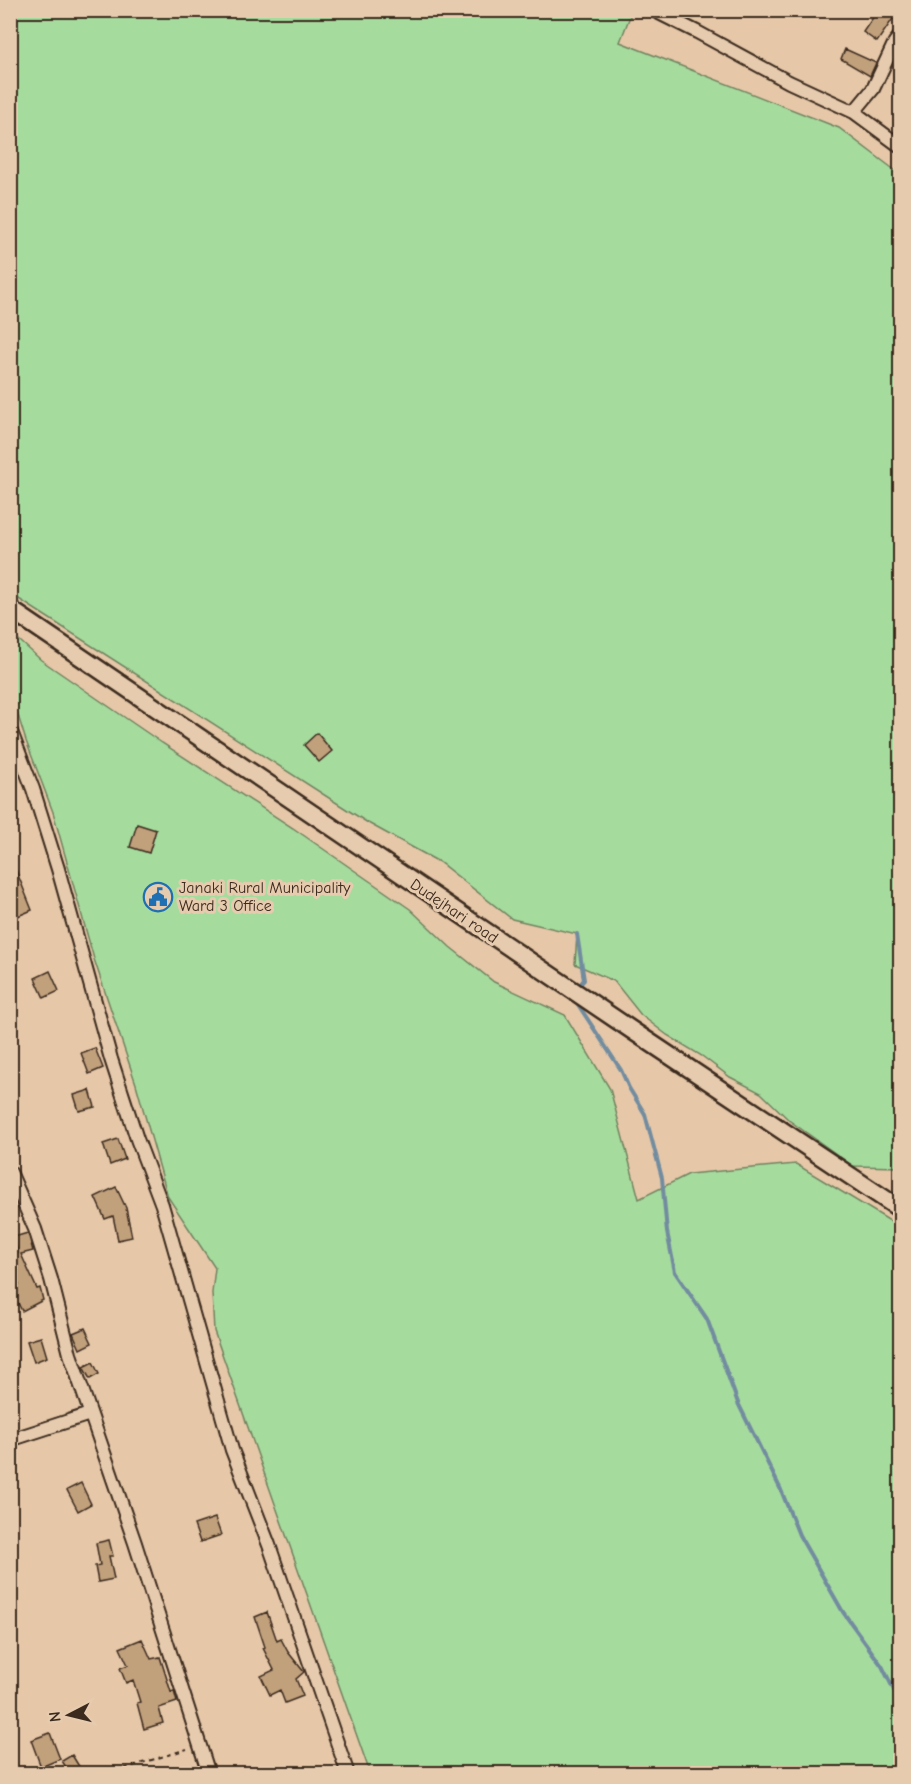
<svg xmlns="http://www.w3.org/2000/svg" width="911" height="1784" font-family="'Comic Neue',sans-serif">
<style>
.green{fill:#a6db9e;stroke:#70825e;stroke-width:1.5}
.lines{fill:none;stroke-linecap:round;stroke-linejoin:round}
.stream{stroke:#728c9f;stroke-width:4}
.building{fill:#c1a07c;stroke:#3b2a1e;stroke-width:1.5}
.street-casing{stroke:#3b2a1e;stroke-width:16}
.secondary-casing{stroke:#3b2a1e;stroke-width:21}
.path{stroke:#3b2a1e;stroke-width:2;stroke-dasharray:4.5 4.5;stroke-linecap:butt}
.street{stroke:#e7cbae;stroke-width:12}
.secondary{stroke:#e7cbae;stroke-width:16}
.labels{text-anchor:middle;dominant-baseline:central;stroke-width:6;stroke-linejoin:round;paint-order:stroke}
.poi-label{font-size:16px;fill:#3b2a1e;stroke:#e7cbae;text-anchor:start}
.street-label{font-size:16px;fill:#3b2a1e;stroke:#e7cbae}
</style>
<rect width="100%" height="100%" fill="#e6c8a9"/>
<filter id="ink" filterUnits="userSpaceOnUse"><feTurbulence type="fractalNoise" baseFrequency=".0167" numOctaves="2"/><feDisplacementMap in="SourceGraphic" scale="12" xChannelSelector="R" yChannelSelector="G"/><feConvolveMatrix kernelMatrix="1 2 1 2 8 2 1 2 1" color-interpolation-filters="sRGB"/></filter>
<g filter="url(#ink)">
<!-- green -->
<path class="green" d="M 10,11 L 632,11 L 620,42 L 839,128 L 900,174 L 900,1167 L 853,1166 L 790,1121 L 761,1093 L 730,1077 L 702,1056 L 667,1035 L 641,1015 L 614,981 L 575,964 L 577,934 L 512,919 L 439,862 L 368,823 L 11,594 Z
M 10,632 L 41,660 L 162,743 L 293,828 L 410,909 L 450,947 L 494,982 L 565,1015 L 610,1089 L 639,1199 L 689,1174 L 796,1164 L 900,1227 L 900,1773 L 370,1773 L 214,1331 L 212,1293 L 215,1268 L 168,1197 L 136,1084 L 94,959 L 53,812 L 26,741 L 11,693 Z"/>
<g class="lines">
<!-- stream -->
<path class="stream" d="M 577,934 L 584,980 L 582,982
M 575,1000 L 621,1070 L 629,1088 L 645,1114 L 662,1178 L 667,1232 L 675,1272 L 707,1319 L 738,1403 L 781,1490 L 799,1535 L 843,1612 L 882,1666 L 900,1702"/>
</g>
<!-- building -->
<path class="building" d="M 878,10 L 899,10 L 877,42 L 863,32 Z
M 845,49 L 876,63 L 870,76 L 841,59 Z
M 317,733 L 332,751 L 319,762 L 304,745 Z
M 137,824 L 156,830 L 149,853 L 130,847 Z
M 10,855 L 32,910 L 18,916 L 10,896 Z
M 50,971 L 59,991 L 44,998 L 35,978 Z
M 95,1048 L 103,1068 L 89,1074 L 81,1053 Z
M 90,1090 L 95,1107 L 79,1111 L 74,1095 Z
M 118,1139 L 125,1159 L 110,1165 L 103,1144 Z
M 116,1187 L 126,1208 L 132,1237 L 118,1240 L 113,1216 L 105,1219 L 95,1197 Z
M 28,1233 L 33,1251 L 21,1254 L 37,1289 L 40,1288 L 43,1300 L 22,1311 L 11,1289 L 19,1285 L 10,1268 L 10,1257 L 18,1253 L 14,1237 Z
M 85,1328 L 92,1343 L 80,1349 L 73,1333 Z
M 41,1337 L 47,1357 L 34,1362 L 27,1341 Z
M 93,1362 L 99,1374 L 90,1379 L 83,1367 Z
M 81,1483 L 91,1504 L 78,1511 L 67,1490 Z
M 215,1518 L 221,1535 L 200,1542 L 194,1525 Z
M 109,1540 L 113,1556 L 109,1556 L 114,1579 L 98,1582 L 95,1566 L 100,1565 L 96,1543 Z
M 267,1612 L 277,1641 L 281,1639 L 288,1652 L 304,1672 L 296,1679 L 303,1696 L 285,1703 L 280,1690 L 270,1695 L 261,1676 L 274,1670 L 263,1648 L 265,1647 L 255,1617 Z
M 142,1639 L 151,1659 L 160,1657 L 171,1692 L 174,1691 L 177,1702 L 159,1708 L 163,1723 L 144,1729 L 137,1703 L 140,1702 L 133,1680 L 126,1683 L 120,1668 L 128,1665 L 120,1648 Z
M 50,1733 L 60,1759 L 41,1767 L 31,1740 Z
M 72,1755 L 80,1768 L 70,1773 L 62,1761 Z"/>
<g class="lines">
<!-- street casing -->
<g class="street-casing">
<path id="street" d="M 653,10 L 697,32 L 789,82 L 854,112 L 900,146
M 854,112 L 873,89 L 895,42 L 900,36
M 10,729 L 33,789 L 58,869 L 111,1059 L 137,1139 L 162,1205 L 232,1450 L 269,1545 L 348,1774
M 10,1172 L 35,1229 L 51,1279 L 70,1354 L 135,1543 L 209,1774
M 10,1440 L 90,1414"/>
</g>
<!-- secondary casing -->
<g class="secondary-casing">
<path id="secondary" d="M 10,609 L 636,1033 L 900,1209"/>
</g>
<!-- path -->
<path class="path" d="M 107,1774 L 187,1749"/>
<!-- street -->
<use href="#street" class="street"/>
<!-- secondary -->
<use href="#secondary" class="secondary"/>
</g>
</g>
<!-- icons -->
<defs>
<g id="civic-ring" transform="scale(1.5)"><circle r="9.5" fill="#e7cbae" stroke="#1f6fb2" stroke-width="1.5"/><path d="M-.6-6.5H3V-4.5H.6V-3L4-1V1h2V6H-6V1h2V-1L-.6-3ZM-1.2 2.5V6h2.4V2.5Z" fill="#1f6fb2"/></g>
</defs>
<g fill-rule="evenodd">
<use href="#civic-ring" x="158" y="897"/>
</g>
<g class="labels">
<!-- poi labels -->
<g class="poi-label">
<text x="179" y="888">Janaki Rural Municipality<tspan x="179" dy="18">Ward 3 Office</tspan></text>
</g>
<!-- street labels -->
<g class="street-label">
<text transform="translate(454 911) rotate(34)">Dudejhari road</text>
</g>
</g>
<!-- margin -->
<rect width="911" height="1784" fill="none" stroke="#e7cbae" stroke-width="36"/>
<rect x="18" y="18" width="875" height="1748" fill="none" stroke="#3b2a1e" stroke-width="2" filter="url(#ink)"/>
<!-- north arrow -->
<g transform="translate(69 1715) rotate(263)" stroke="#e7cbae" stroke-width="4.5" paint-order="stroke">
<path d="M0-4.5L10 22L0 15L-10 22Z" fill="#3b2a1e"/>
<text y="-9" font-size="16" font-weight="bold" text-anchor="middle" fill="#3b2a1e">N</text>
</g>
</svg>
